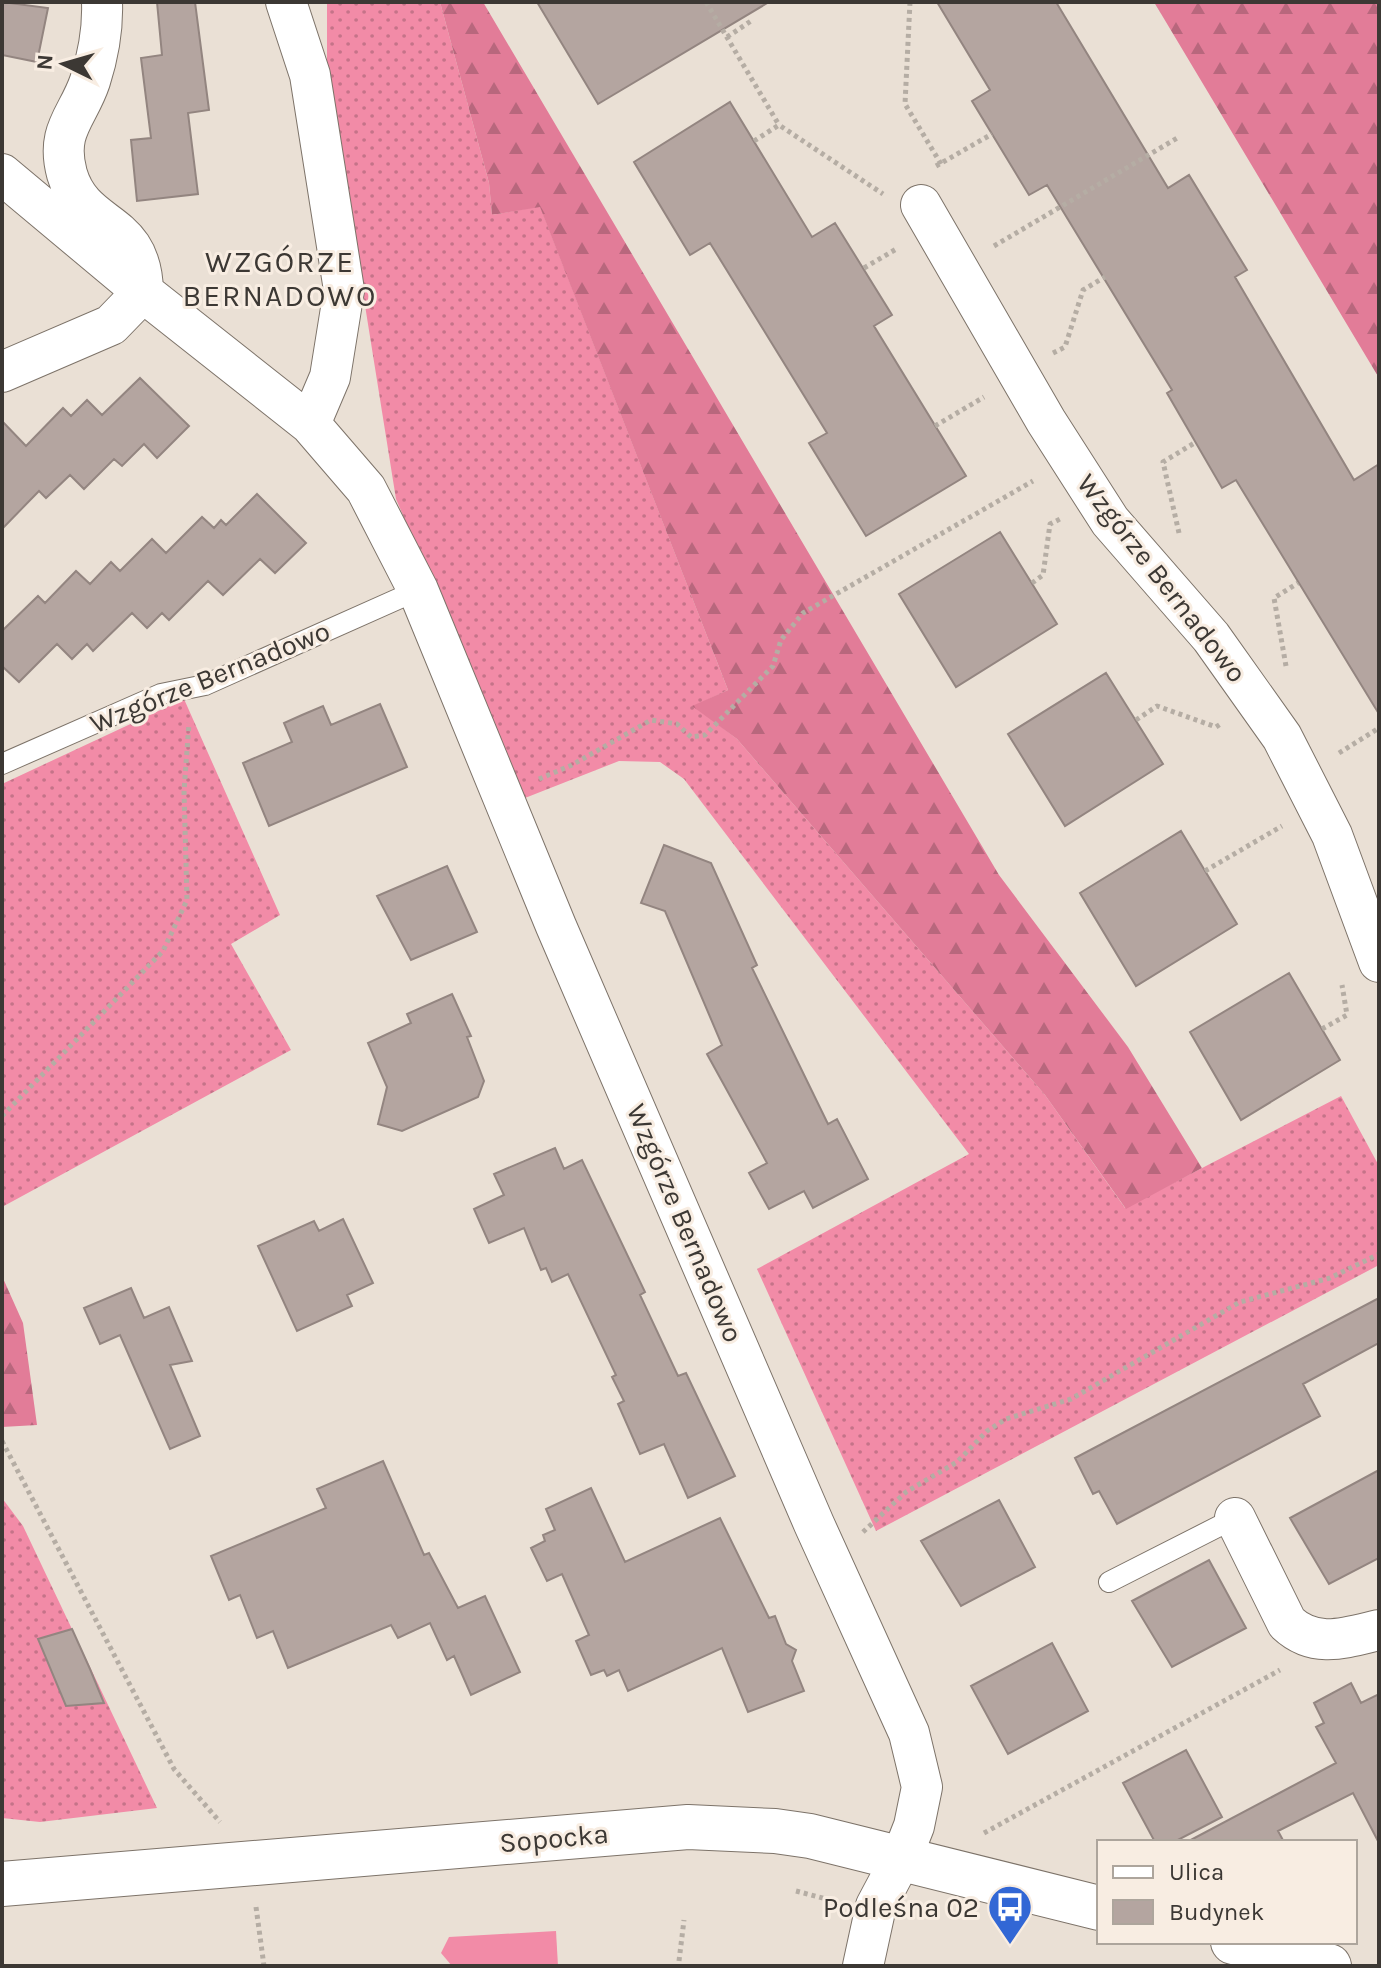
<svg xmlns="http://www.w3.org/2000/svg" width="1381" height="1968" font-family="Karla,sans-serif">
<style>
.grass{fill:url(#grass-dots)}
.forest{fill:url(#forest-firs)}
.park{fill:#f28ba7}
.building{fill:#b4a5a0;stroke:#938580;stroke-width:2}
.lines{fill:none;stroke-linecap:round;stroke-linejoin:round}
.service-casing{stroke:#7d7369;stroke-width:22}
.minor-casing{stroke:#7d7369;stroke-width:42}
.secondary-casing{stroke:#7d7369;stroke-width:46}
.path{stroke:#b5ada4;stroke-width:5;stroke-dasharray:4 4;stroke-linecap:butt}
.service{stroke:#fff;stroke-width:20}
.minor{stroke:#fff;stroke-width:40}
.secondary{stroke:#fff;stroke-width:44}
.labels{text-anchor:middle;dominant-baseline:central;stroke-width:6;stroke-linejoin:round;paint-order:stroke}
.street-label{font-size:28px;fill:#3c3834;stroke:#f8ede2}
.poi-label{font-size:28px;fill:#3c3834;stroke:#f8ede2;text-anchor:end}
.neighbourhood-label{font-size:30px;letter-spacing:2px;fill:#3c3834;stroke:#f8ede2}
</style>
<defs>
<pattern id="grass-dots" width="8" height="8" patternUnits="userSpaceOnUse" patternTransform="scale(2)"><rect width="8" height="8" fill="#f28ba7"/><path d="M2 2h.1M6 6h.1" fill="none" stroke="#c57389" stroke-width="1.8" stroke-linecap="round"/></pattern>
<pattern id="forest-firs" width="22" height="20" patternUnits="userSpaceOnUse" patternTransform="scale(2)"><rect width="22" height="20" fill="#e27c98"/><path d="M5 1l3.5 6h-7zM16 11l3.5 6h-7z" fill="#b8677d"/></pattern>
</defs>
<rect width="100%" height="100%" fill="#eae0d5"/>
<!-- grass -->
<path class="grass" d="M 327,2 L 440,2 L 489,183 L 492,215 L 540,206 L 728,690 L 694,706 L 737,739 L 1045,1095 L 1125,1208 L 1341,1096 L 1379,1166 L 1379,1265 L 876,1531 L 757,1269 L 969,1154 L 684,779 L 660,762 L 619,761 L 525,798 L 396,499 L 327,68 Z
M 184,699 L 280,915 L 231,944 L 291,1050 L 2,1207 L 2,784 Z
M 2,1498 L 23,1526 L 157,1808 L 40,1822 L 2,1818 Z"/>
<!-- forest -->
<path class="forest" d="M 440,2 L 483,2 L 999,875 L 1128,1047 L 1202,1168 L 1126,1209 L 1045,1095 L 737,739 L 692,706 L 728,690 L 540,207 L 492,215 L 489,183 Z
M 1154,2 L 1379,2 L 1379,378 Z
M 2,1276 L 23,1323 L 37,1425 L 2,1427 Z"/>
<!-- park -->
<path class="park" d="M 556,1931 L 558,1966 L 452,1966 L 441,1953 L 449,1937 Z"/>
<!-- building -->
<path class="building" d="M 2,2 L 48,8 L 37,62 L 2,55 Z
M 157,2 L 195,2 L 209,110 L 188,113 L 198,194 L 137,201 L 131,140 L 151,138 L 141,58 L 162,55 Z
M 537,2 L 769,2 L 598,104 Z
M 937,2 L 1056,2 L 1168,188 L 1189,175 L 1247,270 L 1235,277 L 1354,480 L 1379,464 L 1379,714 L 1236,480 L 1222,488 L 1167,393 L 1172,390 L 1047,185 L 1029,195 L 972,101 L 990,90 Z
M 730,102 L 812,237 L 835,223 L 892,315 L 874,326 L 966,476 L 866,536 L 809,443 L 827,433 L 710,243 L 690,255 L 634,162 Z
M 140,378 L 189,426 L 157,458 L 144,444 L 122,466 L 114,459 L 84,489 L 70,475 L 46,498 L 39,491 L 2,529 L 2,421 L 26,446 L 63,408 L 71,416 L 87,400 L 102,415 Z
M 257,494 L 306,543 L 275,573 L 260,559 L 223,595 L 208,581 L 169,620 L 162,613 L 147,628 L 132,613 L 93,651 L 87,644 L 72,659 L 57,644 L 19,682 L 2,666 L 2,631 L 38,596 L 45,603 L 76,571 L 90,584 L 111,562 L 120,571 L 152,539 L 166,553 L 202,517 L 214,528 L 221,520 L 226,525 Z
M 1000,532 L 1057,624 L 956,687 L 899,594 Z
M 1106,673 L 1163,764 L 1065,826 L 1008,734 Z
M 380,704 L 407,767 L 269,826 L 243,763 L 292,742 L 284,723 L 302,715 L 323,706 L 331,725 Z
M 1181,831 L 1237,924 L 1136,986 L 1080,893 Z
M 664,845 L 711,863 L 757,965 L 752,968 L 828,1124 L 837,1119 L 868,1179 L 813,1208 L 804,1191 L 769,1209 L 749,1173 L 767,1163 L 707,1054 L 722,1045 L 665,911 L 641,903 Z
M 447,866 L 477,932 L 411,960 L 377,896 Z
M 1289,973 L 1340,1060 L 1241,1120 L 1190,1032 Z
M 452,994 L 471,1036 L 467,1037 L 484,1081 L 478,1097 L 402,1131 L 378,1124 L 387,1087 L 368,1043 L 411,1023 L 407,1014 Z
M 555,1148 L 564,1169 L 582,1160 L 645,1292 L 640,1295 L 678,1376 L 686,1373 L 735,1476 L 688,1498 L 664,1444 L 640,1454 L 618,1404 L 624,1401 L 612,1377 L 616,1375 L 568,1274 L 552,1282 L 546,1268 L 541,1270 L 524,1228 L 489,1243 L 474,1209 L 504,1195 L 494,1174 Z
M 343,1219 L 373,1283 L 347,1295 L 352,1306 L 297,1331 L 258,1246 L 314,1221 L 319,1231 Z
M 131,1288 L 144,1318 L 169,1307 L 192,1361 L 170,1365 L 200,1436 L 170,1449 L 120,1335 L 100,1344 L 84,1308 Z
M 1379,1298 L 1379,1343 L 1303,1384 L 1320,1416 L 1117,1524 L 1099,1491 L 1093,1494 L 1075,1458 Z
M 383,1461 L 424,1555 L 429,1553 L 458,1608 L 485,1596 L 520,1672 L 471,1695 L 454,1656 L 447,1660 L 430,1623 L 398,1638 L 391,1625 L 288,1668 L 273,1631 L 257,1638 L 240,1595 L 229,1600 L 211,1556 L 326,1508 L 317,1489 Z
M 1379,1470 L 1379,1558 L 1329,1584 L 1290,1518 Z
M 591,1488 L 625,1562 L 720,1518 L 769,1618 L 775,1616 L 786,1644 L 796,1650 L 792,1661 L 804,1691 L 748,1712 L 722,1648 L 628,1691 L 619,1670 L 607,1676 L 604,1670 L 591,1675 L 576,1641 L 589,1635 L 562,1574 L 547,1581 L 531,1548 L 545,1541 L 543,1535 L 555,1530 L 546,1509 Z
M 999,1500 L 1035,1567 L 961,1606 L 921,1541 Z
M 1209,1560 L 1246,1628 L 1172,1667 L 1132,1601 Z
M 72,1629 L 90,1669 L 104,1703 L 66,1706 L 38,1639 Z
M 1052,1643 L 1088,1711 L 1008,1754 L 971,1686 Z
M 1351,1683 L 1361,1703 L 1379,1694 L 1379,1843 L 1353,1793 L 1278,1831 L 1284,1842 L 1187,1842 L 1336,1763 L 1316,1727 L 1324,1723 L 1314,1703 Z
M 1186,1750 L 1222,1817 L 1174,1842 L 1155,1842 L 1123,1783 Z"/>
<g class="lines">
<!-- service casing -->
<g class="service-casing">
<path id="service" d="M 2,764 L 161,694 L 205,685 L 418,590
M 1109,1582 L 1235,1518"/>
</g>
<!-- minor casing -->
<g class="minor-casing">
<path id="minor" d="M 102,2 C 103,28 98,56 90,81 C 78,117 55,130 67,174 C 84,232 142,217 143,292
M 286,2 L 310,75 L 344,290 L 330,377 L 310,424
M 2,174 L 143,292
M 921,205 L 1046,421 L 1110,521 L 1211,637 L 1282,737 L 1332,835 L 1379,962
M 2,372 L 111,325 L 143,292 L 310,424 L 366,489 L 418,590 L 556,926 L 814,1524 L 909,1733 L 922,1787 L 914,1826 L 901,1859 L 876,1906 L 863,1966
M 1235,1518 L 1287,1623 C 1315,1649 1345,1638 1379,1630"/>
</g>
<!-- secondary casing -->
<g class="secondary-casing">
<path id="secondary" d="M 2,1884 L 688,1827 L 775,1831 L 810,1836 L 1099,1908
M 1233,1942 L 1329,1966"/>
</g>
<!-- path -->
<path class="path" d="M 706,2 L 779,125
M 910,2 L 905,104 L 941,164
M 727,37 L 751,21
M 754,141 L 779,125 L 883,194
M 936,166 L 992,134
M 994,246 L 1179,137
M 864,268 L 898,248
M 1053,353 L 1065,347 L 1083,290 L 1105,277
M 935,426 L 984,397
M 1179,533 L 1163,462 L 1196,442
M 1032,583 L 1043,575 L 1050,524 L 1060,519
M 1286,666 L 1274,598 L 1298,583
M 1136,720 L 1157,706 L 1216,727 L 1222,723
M 1339,753 L 1379,728
M 539,779 L 572,765 L 651,720 L 677,724 L 691,737 L 705,735 L 773,666 L 781,640 L 803,613 L 1033,481
M 1205,871 L 1282,826
M 1322,1029 L 1347,1015 L 1342,985
M 2,1116 L 163,951 L 187,900 L 184,791 L 189,723
M 2,1441 L 174,1769 L 220,1822
M 863,1532 L 906,1492 L 957,1462 L 987,1431 L 1006,1419 L 1071,1399 L 1240,1302 L 1330,1278 L 1379,1254
M 984,1833 L 1280,1670
M 796,1891 L 834,1901
M 256,1907 L 264,1966
M 679,1961 L 684,1920"/>
<!-- service -->
<use href="#service" class="service"/>
<!-- minor -->
<use href="#minor" class="minor"/>
<!-- secondary -->
<use href="#secondary" class="secondary"/>
</g>
<!-- icons -->
<defs>
<g id="bus-pin" transform="scale(2.3)"><path d="M0 17L-7.5 6A9.5 9.5 0 1 1 7.5 6Z" fill="#3267d5" stroke="#f8ede2"/><path d="M-5-6H5V4H4V6H2V4H-2V6H-4V4H-5ZM-3.5-4V0h7V-4ZM-3.5 1.2v1.5H-2V1.2ZM2 1.2v1.5H3.5V1.2Z" fill="#fff"/></g>
</defs>
<g fill-rule="evenodd">
<use href="#bus-pin" x="1010" y="1907"/>
</g>
<g class="labels">
<!-- street labels -->
<g class="street-label">
<text transform="translate(1162 578) rotate(52)">Wzgórze Bernadowo</text>
<text transform="translate(210 677) rotate(-22)">Wzgórze Bernadowo</text>
<text transform="translate(685 1223) rotate(67)">Wzgórze Bernadowo</text>
<text transform="translate(554 1838) rotate(-5)">Sopocka</text>
</g>
<!-- poi labels -->
<g class="poi-label">
<text x="979" y="1907">Podleśna 02</text>
</g>
<!-- neighbourhood labels -->
<g class="neighbourhood-label">
<text x="280" y="262">WZGÓRZE<tspan x="280" dy="34">BERNADOWO</tspan></text>
</g>
</g>
<!-- border -->
<rect width="1381" height="1968" fill="none" stroke="#3c3834" stroke-width="8"/>
<!-- legend -->
<rect x="1097" y="1840" width="260" height="104" fill="#f8ede2" stroke="#ada59c" stroke-width="2"/>
<rect x="1113" y="1866" width="40" height="12" fill="#ffffff" stroke="#ada59c" stroke-width="2"/>
<text x="1169" y="1880" font-size="24" fill="#3c3834">Ulica</text>
<rect x="1113" y="1900" width="40" height="24" fill="#b4a5a0" stroke="#ada59c" stroke-width="2"/>
<text x="1169" y="1920" font-size="24" fill="#3c3834">Budynek</text>
<!-- north arrow -->
<g transform="translate(64 64) rotate(275)" stroke="#f8ede2" stroke-width="6" paint-order="stroke">
<path d="M0-6L14 30L0 20L-14 30Z" fill="#3c3834"/>
<text y="-12" font-size="22" font-weight="bold" text-anchor="middle" fill="#3c3834">N</text>
</g>
</svg>
